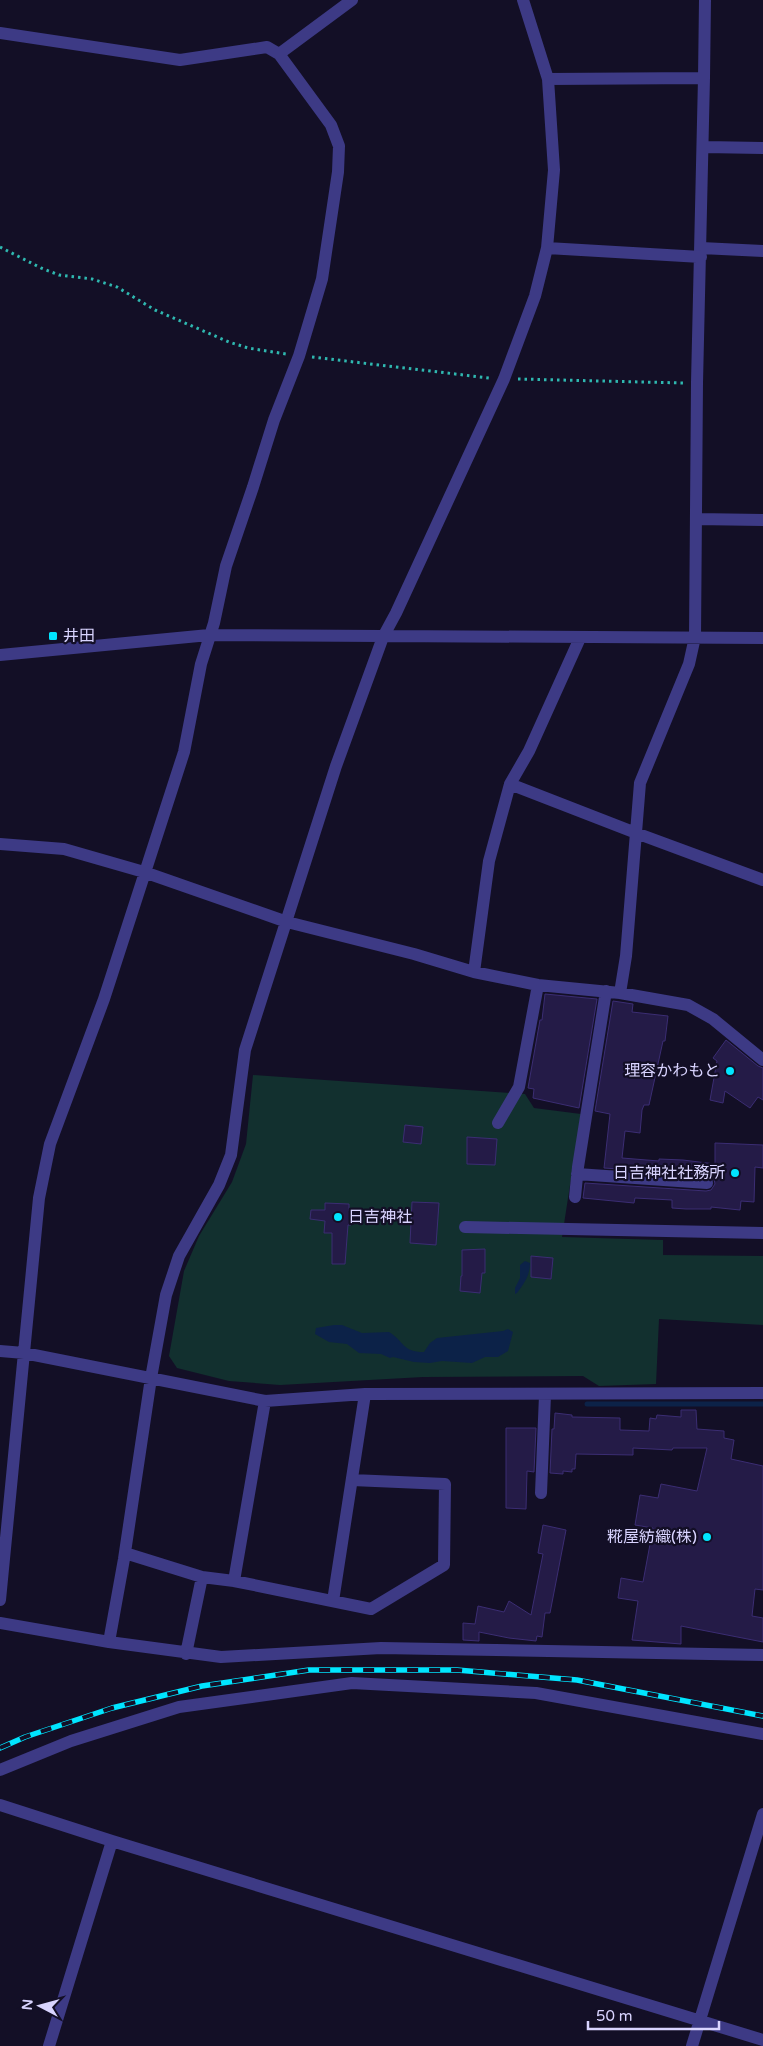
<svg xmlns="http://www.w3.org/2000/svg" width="763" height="2046" font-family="'Varela Round','Noto Sans JP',sans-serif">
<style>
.green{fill:#12302f}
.water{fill:#0c2248}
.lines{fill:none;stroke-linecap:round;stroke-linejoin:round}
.stream{stroke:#0c2248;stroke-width:5}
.building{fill:#241b47;stroke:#3b2d73}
.path{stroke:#2fb8b0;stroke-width:3;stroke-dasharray:2.5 4;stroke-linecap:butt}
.minor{stroke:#3d3a85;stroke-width:12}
.rail-casing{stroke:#00e5ff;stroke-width:5.5}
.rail{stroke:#130f26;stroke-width:4;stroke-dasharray:11;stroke-linecap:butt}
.poi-dot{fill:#00e5ff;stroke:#130f26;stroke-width:2}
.labels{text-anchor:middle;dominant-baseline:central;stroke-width:4.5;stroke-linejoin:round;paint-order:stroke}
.poi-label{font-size:16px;fill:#d9d4ff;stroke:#130f26;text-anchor:end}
</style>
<rect width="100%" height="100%" fill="#130f26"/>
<!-- green -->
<path class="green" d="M 253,1075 L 525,1094 L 534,1108 L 581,1114 L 562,1237 L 663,1240 L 663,1255 L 763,1256 L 763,1325 L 659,1319 L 656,1384 L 599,1386 L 583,1376 L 423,1377 L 280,1385 L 229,1381 L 177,1368 L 169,1356 L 184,1271 L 199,1236 L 232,1182 L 246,1144 Z"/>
<!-- water -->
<path class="water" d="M 525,1261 L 530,1263 C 530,1275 524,1284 517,1293 L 515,1294 L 515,1288 L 520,1278 L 520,1265 Z
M 334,1325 L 342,1325 L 362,1333 L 389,1332 C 405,1342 402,1352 424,1352 L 430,1343 L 437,1338 L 503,1331 L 508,1329 L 513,1332 L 508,1351 L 498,1357 L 485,1357 L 472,1363 L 442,1361 L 430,1363 L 414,1362 L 393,1357 L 390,1358 L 381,1354 L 359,1353 L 347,1344 L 329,1342 L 315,1334 L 316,1328 Z"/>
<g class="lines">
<!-- stream -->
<path class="stream" d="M 587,1404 L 763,1404"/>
</g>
<!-- building -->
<path class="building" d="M 545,994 L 597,999 L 579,1108 L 533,1098 L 534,1089 L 528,1088 L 540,1020 L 542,1020 Z
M 613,1001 L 633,1004 L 632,1012 L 668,1016 L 665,1041 L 663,1041 L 649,1105 L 644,1105 L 642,1110 L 640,1133 L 625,1131 L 622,1158 L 659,1161 L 659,1159 L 683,1160 L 715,1164 L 715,1143 L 763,1145 L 763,1168 L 755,1167 L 754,1202 L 741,1201 L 740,1210 L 711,1207 L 711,1209 L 686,1209 L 672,1208 L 672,1200 L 635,1198 L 634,1203 L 583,1198 L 585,1183 L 706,1191 L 711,1190 L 715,1184 L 714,1179 L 708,1175 L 604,1168 L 610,1114 L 595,1111 Z
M 726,1040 L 758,1066 L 763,1068 L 763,1100 L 758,1097 L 750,1108 L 725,1091 L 723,1103 L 710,1100 L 717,1061 L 713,1058 Z
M 405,1125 L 423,1127 L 421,1144 L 403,1142 Z
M 467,1137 L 497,1139 L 495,1165 L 467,1164 Z
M 412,1202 L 439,1203 L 436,1245 L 410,1243 Z
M 325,1203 L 349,1204 L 349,1211 L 352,1211 L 351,1225 L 348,1225 L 345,1264 L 332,1264 L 332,1233 L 324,1233 L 325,1221 L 310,1219 L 311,1210 L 325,1210 Z
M 485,1249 L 485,1273 L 482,1273 L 480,1293 L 460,1291 L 461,1276 L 462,1276 L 462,1250 Z
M 531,1256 L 553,1258 L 551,1279 L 531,1277 Z
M 681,1410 L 696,1410 L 697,1429 L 724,1431 L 724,1438 L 734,1440 L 731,1459 L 763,1466 L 763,1590 L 755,1589 L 752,1616 L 763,1618 L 763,1642 L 681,1626 L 681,1644 L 632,1640 L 638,1601 L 618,1598 L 621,1578 L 643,1582 L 653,1528 L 635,1525 L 640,1495 L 658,1498 L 661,1484 L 697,1491 L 707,1448 L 673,1448 L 672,1450 L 633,1448 L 633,1455 L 576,1454 L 575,1469 L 572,1469 L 572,1472 L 563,1471 L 563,1474 L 550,1473 L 552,1429 L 554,1429 L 555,1413 L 572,1415 L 572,1417 L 620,1418 L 620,1430 L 649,1431 L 650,1418 L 656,1419 L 657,1415 L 681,1417 Z
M 506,1428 L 536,1428 L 534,1472 L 527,1471 L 526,1509 L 506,1508 Z
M 543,1525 L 566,1530 L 550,1613 L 545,1613 L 542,1637 L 537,1636 L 536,1641 L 509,1638 L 479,1632 L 479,1641 L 463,1640 L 463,1623 L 475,1624 L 478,1606 L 504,1612 L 509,1601 L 531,1615 L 543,1554 L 538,1553 Z"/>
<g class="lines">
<!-- path -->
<path class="path" d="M 0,247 L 41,268 L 59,275 L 92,279 L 117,287 L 155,310 L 229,342 L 248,348 L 286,354
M 312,357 L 489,378
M 518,379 L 684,383"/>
<!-- minor -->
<path class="minor" d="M 0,33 L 180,60 L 267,47 L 279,54 L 331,125 L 339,146 L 338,172 L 322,279 L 299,356 L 274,420 L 253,487 L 226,566 L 214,623 L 201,664 L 184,752 L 104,999 L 50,1144 L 39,1198 L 0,1600
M 279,54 L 352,0
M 704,78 L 705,0
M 548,79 L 704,78 L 697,383 L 695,637 L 689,664 L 640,783 L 626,956 L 620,993
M 704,147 L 763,148
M 547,248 L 701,257
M 701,248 L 763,251
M 696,519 L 763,520
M 0,655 L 209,635 L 763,638
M 510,784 L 636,833 L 763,880
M 0,844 L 64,849 L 144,872 L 287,922 L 414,954 L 474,972 L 538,985 L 620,993 L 688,1005 L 713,1019 L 763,1060
M 474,972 L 489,861 L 510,784 L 529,751 L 580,638
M 498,1123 L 519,1087 L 538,985
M 577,1174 L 707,1183
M 575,1197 L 578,1167 L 606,991
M 465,1227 L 763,1233
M 0,1351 L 24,1353 L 265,1401 L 365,1394 L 763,1393
M 541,1493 L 545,1395
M 125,1553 L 202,1577 L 234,1581 L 371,1609 L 444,1565 L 445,1484 L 352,1480
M 234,1581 L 265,1401
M 333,1601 L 365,1394
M 0,1623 L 109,1642 L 221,1657 L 381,1648 L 763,1655
M 109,1642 L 124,1559 L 151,1378 L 166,1295 L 179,1256 L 219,1185 L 231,1155 L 245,1050 L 336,766 L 383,637 L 396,613 L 504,379 L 535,296 L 547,248 L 554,170 L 548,79 L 523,0
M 186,1654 L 202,1577
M 0,1770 L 71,1741 L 179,1707 L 352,1683 L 536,1693 L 763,1734
M 0,1805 L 112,1841 L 763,2040
M 49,2046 L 112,1841
M 692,2046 L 763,1814"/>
<!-- rail casing -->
<g class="rail-casing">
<path id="rail" d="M 0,1748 L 25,1737 L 112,1708 L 202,1686 L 309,1670 L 457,1670 L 577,1680 L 763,1716"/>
</g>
<!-- rail -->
<use href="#rail" class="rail"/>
</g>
<!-- markers -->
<g class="poi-dot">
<rect x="48" y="631" width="10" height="10" rx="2.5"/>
<circle cx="730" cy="1071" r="5"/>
<circle cx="735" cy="1173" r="5"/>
<circle cx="338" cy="1217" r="5"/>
<circle cx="707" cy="1537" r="5"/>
</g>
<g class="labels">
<!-- poi labels -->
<g class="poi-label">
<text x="63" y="636" text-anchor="start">井田</text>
<text x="720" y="1071">理容かわもと</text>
<text x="725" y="1173">日吉神社社務所</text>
<text x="348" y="1217" text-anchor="start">日吉神社</text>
<text x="697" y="1537">糀屋紡織(株)</text>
</g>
</g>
<!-- north arrow -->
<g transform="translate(40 2006) rotate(276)" stroke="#130f26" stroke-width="4" paint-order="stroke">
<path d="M0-4L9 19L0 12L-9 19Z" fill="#d9d4ff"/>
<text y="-8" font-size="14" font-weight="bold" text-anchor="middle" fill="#d9d4ff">N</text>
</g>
<!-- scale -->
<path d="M588 2021v8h131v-8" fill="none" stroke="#d9d4ff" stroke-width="2.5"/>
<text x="596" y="2021" font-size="15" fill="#d9d4ff" stroke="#130f26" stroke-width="4" paint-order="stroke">50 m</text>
</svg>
